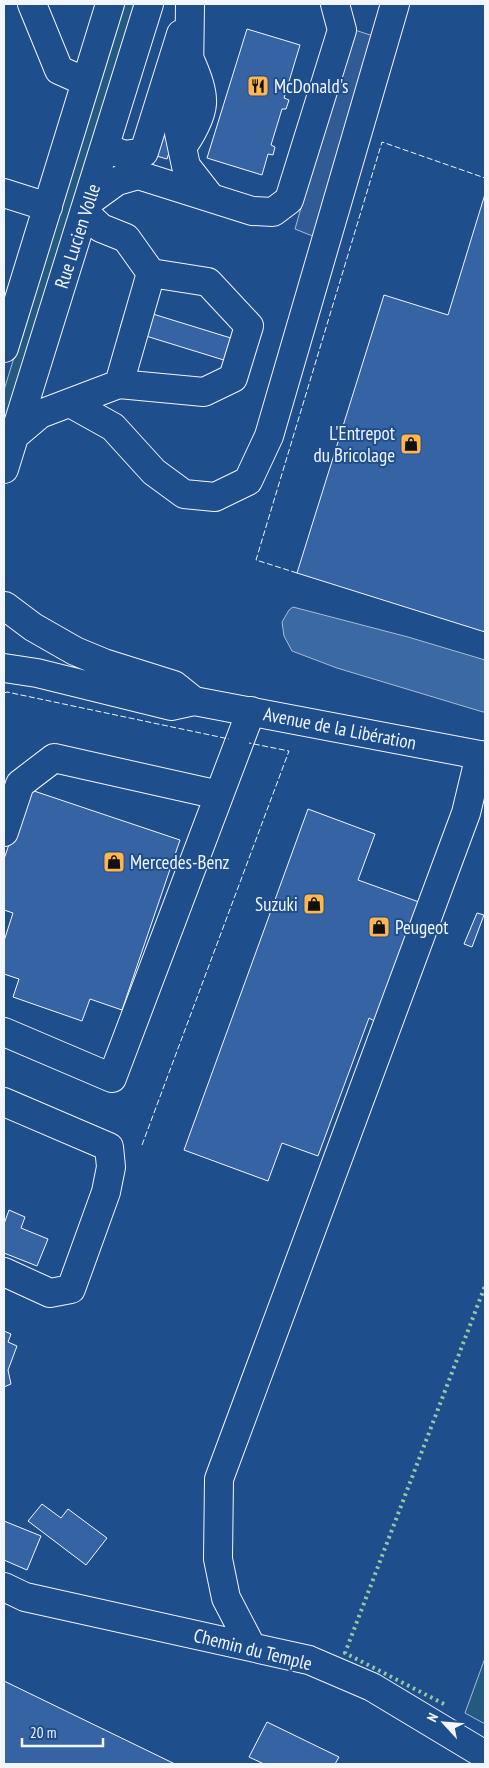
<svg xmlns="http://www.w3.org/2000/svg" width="489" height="1768" font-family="'PT Sans Narrow',sans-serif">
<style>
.green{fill:#245a82;stroke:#a8bbd7}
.parking{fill:#305b95;stroke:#a8bbd7}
.water{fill:#3b69a3;stroke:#a8bbd7}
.building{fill:#3563a3;stroke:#f2f6ff}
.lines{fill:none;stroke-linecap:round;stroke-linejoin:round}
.minor-casing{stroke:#f2f6ff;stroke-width:30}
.major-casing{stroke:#f2f6ff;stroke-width:30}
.minor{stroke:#1f4e8c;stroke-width:28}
.major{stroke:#1f4e8c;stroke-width:28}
.hedge{stroke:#97c8a6;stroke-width:4;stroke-dasharray:2.5 4;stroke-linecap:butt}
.fence{stroke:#f2f6ff;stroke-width:1;stroke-dasharray:6 2.5;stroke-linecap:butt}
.labels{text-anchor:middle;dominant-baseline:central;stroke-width:4;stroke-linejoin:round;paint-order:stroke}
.poi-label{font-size:19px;fill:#f2f6ff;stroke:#1f4e8c;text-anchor:start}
.street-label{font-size:19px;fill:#f2f6ff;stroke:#1f4e8c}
</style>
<rect width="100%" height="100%" fill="#1f4e8c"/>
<!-- green -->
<path class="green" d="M 123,4 L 139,4 L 4,446 L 4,390 Z
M 485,1658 L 485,1724 L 465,1713 Z"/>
<!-- parking -->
<path class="parking" d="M 352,29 L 376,37 L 315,237 L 295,229 Z"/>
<!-- water -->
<path class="water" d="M 293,607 L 408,637 L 485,660 L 485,712 L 483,712 L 337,668 L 292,651 L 284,636 L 282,622 L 289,610 Z"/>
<!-- building -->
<path class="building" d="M 247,29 L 300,45 L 284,98 L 289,100 L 286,109 L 282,109 L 271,145 L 275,147 L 273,155 L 268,154 L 262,175 L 207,158 Z
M 160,133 L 174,137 L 167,159 L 153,155 Z
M 485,194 L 485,632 L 297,573 L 384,295 L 448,315 Z
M 127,306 L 234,339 L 227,361 L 120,328 Z
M 28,789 L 180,840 L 122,1010 L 90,999 L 82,1021 L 13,997 L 19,979 L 4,974 L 4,941 L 13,913 L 4,910 L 4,859 Z
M 308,809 L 375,834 L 358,880 L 419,902 L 376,1022 L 369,1018 L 318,1156 L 282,1143 L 268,1181 L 184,1150 Z
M 477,913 L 484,915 L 472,947 L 464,944 Z
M 9,1210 L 25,1217 L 21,1228 L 48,1239 L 37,1266 L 4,1253 L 4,1224 Z
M 4,1331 L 11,1334 L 8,1342 L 17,1346 L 8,1370 L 11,1384 L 4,1387 Z
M 42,1504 L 61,1518 L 68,1509 L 107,1538 L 86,1565 L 28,1521 Z
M 4,1521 L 41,1536 L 27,1570 L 4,1560 Z
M 4,1681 L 175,1764 L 4,1764 Z
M 267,1722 L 339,1757 L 335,1764 L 264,1764 L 249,1757 Z"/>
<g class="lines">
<!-- minor casing -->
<g class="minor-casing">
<path id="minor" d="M 32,4 L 59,70 L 86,82
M 190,5 L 189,75 L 179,102 L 179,133 L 186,166 L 211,198
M 182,147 C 190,137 201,117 202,104 C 203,90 196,74 191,62
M 105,148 L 125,155 L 144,152 L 181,34
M 4,193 L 48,207
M 88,202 L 117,181 L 138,175 L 252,211 L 273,212 L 289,200 L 342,30 L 335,4
M 4,348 L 110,4
M 119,384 L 204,392 L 233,378 L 249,326 L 208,282 L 151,273
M 70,403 L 113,427 L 154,472 L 184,494 L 215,497 L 248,481 L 269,436 L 395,4
M 14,436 L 40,414 L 119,384 L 151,273 L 126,238 L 101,228 L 84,212
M 4,469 L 149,4
M 4,832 L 20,784 L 54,758 L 219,795
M 4,1032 L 112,1078 L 251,711
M 4,1102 L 109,1147 L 111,1167 L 106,1192 L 71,1289 L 50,1293 L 4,1272
M 4,1587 L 25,1597 L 309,1660 L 372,1687 L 485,1755
M 251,1646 L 226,1598 L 218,1559 L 219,1479 L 466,813 L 480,755"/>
</g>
<!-- major casing -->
<g class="major-casing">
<path id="major" d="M 5,606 L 33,627 L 75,651 L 104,663 L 174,685 L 194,701
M 4,668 L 37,673 L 171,706 L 194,701 L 485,756"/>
</g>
<!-- minor -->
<use href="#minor" class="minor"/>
<!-- major -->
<use href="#major" class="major"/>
<!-- hedge -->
<path class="hedge" d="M 444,1704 L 345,1653 L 485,1286"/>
<!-- fence -->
<path class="fence" d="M 297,573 L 256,560 L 382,142 L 485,178
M 4,693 L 7,692 L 229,739
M 142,1145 L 289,751 L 249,743"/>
</g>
<!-- icons -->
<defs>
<g id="restaurant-square" transform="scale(1.125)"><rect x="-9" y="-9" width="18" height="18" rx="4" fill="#ffb74d" stroke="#1f4e8c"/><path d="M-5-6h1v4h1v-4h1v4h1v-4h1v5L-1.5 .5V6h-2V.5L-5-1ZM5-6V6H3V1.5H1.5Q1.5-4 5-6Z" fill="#111"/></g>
<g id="shop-square" transform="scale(1.125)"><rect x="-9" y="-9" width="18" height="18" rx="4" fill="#ffb74d" stroke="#1f4e8c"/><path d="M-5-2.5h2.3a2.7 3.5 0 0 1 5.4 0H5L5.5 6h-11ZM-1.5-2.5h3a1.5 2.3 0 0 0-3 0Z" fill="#111"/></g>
</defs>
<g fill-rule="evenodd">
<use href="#restaurant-square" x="258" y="86"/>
<use href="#shop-square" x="411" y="444"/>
<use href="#shop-square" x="114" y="862"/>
<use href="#shop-square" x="314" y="904"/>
<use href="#shop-square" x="379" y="927"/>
</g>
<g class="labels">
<!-- poi labels -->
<g class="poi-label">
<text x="274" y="86">McDonald's</text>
<text x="395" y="433" text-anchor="end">L'Entrepot<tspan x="395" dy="22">du Bricolage</tspan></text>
<text x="130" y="862">Mercedes-Benz</text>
<text x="298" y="904" text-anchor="end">Suzuki</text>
<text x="395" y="927">Peugeot</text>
</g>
<!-- street labels -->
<g class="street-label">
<text transform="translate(77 236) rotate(-72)">Rue Lucien Volle</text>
<text transform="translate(340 728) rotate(11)">Avenue de la Libération</text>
<text transform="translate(253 1649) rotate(14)">Chemin du Temple</text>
</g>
</g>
<!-- border -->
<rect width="489" height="1768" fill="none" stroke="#f2f6ff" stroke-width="10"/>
<!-- north arrow -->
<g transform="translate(444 1723) rotate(296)" stroke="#1f4e8c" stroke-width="4" paint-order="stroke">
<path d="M0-4L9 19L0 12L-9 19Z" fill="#f2f6ff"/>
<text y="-8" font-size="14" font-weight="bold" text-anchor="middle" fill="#f2f6ff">N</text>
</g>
<!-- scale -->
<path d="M22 1738v8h81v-8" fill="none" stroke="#f2f6ff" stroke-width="2.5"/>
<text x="30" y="1738" font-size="15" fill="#f2f6ff" stroke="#1f4e8c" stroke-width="4" paint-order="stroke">20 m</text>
</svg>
